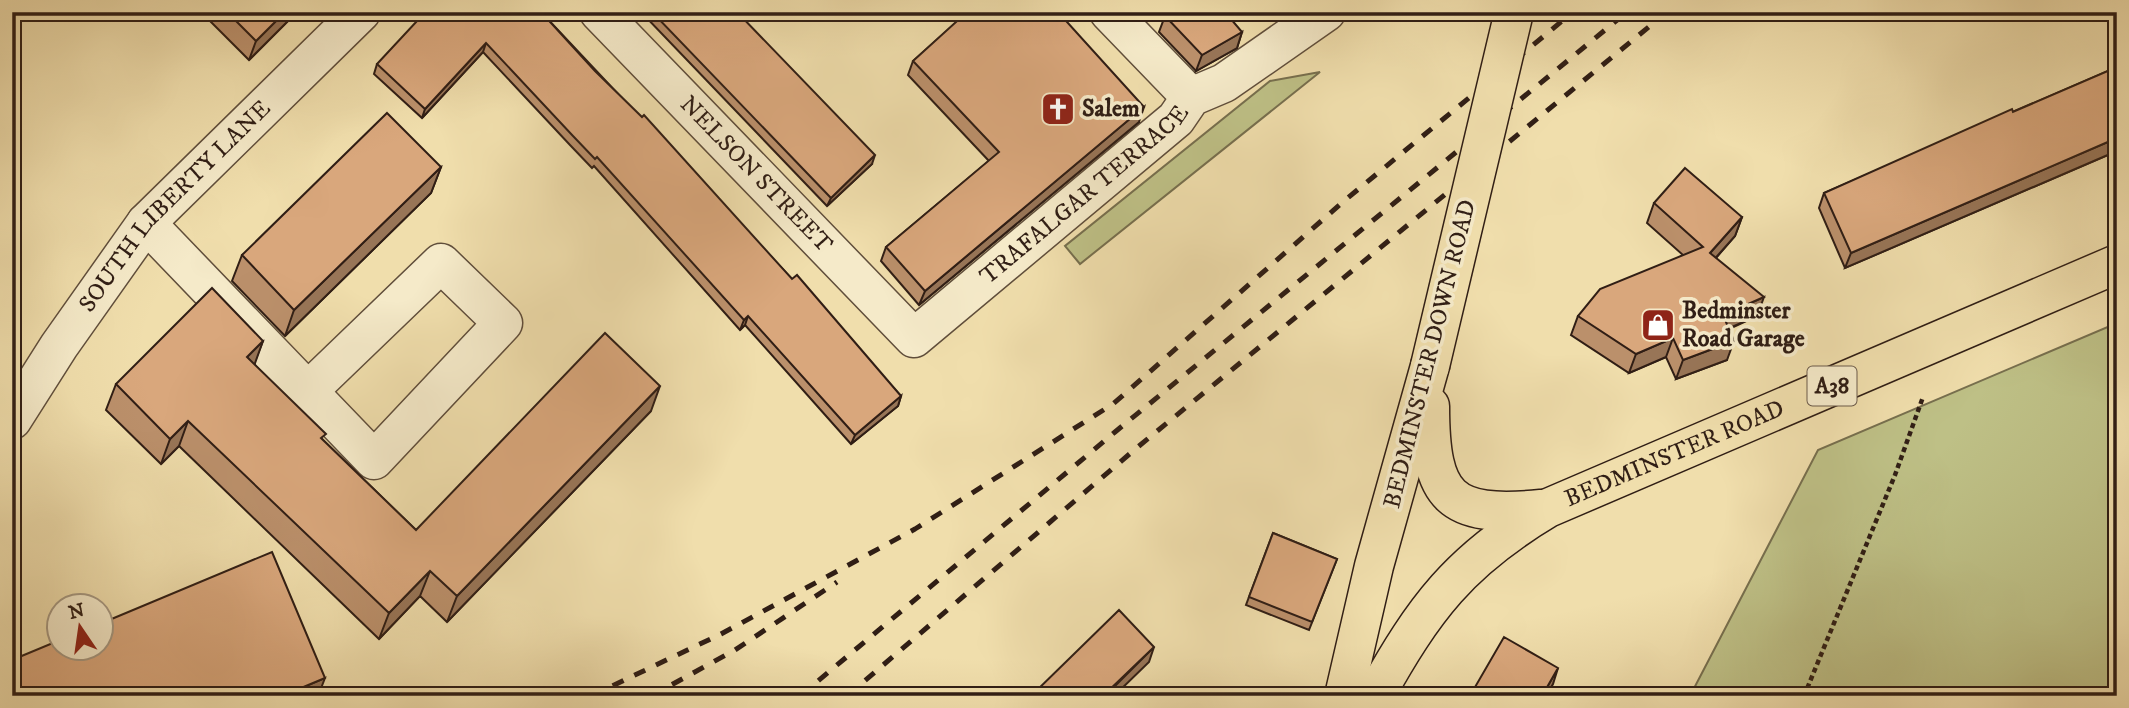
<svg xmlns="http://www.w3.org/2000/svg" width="2129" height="708" font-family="'IM FELL DW Pica',serif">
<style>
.green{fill:#bec086;stroke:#776f4e;stroke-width:2}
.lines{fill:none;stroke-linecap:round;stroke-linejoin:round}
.street-casing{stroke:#604e3b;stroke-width:41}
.highway-casing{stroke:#301e15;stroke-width:41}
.path{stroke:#301e15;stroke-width:4.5;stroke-dasharray:5 3.5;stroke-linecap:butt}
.street{stroke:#f5eac9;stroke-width:38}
.highway{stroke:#f0deac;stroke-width:38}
.rail{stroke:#301e15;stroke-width:5;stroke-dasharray:12 12;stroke-linecap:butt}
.highway-bridge-casing{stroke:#301e15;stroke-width:41;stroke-linecap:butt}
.highway-bridge{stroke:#f0deac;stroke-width:38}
.wall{fill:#bb906b;stroke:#301e15;stroke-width:2}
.shaded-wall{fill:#987557;stroke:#301e15;stroke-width:2}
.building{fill:#d9a77c;stroke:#301e15;stroke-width:2}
.labels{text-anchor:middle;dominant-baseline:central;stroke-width:7;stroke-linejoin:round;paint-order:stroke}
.shield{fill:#f5eac9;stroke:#6b5b4b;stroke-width:2}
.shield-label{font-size:23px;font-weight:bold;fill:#301e15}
.poi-label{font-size:24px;font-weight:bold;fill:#301e15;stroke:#f5eac9;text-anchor:start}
.street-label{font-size:24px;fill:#301e15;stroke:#f5eac9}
</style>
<rect width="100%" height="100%" fill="#f0deac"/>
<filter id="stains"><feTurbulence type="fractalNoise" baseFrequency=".00286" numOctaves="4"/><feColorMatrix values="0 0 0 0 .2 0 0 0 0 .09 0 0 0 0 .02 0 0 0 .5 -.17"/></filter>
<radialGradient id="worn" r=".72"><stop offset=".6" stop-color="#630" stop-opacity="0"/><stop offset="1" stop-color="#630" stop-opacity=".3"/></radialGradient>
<!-- green -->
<path class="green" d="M 1320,72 L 1080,264 L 1065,246 L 1270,81 Z
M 2117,323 L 2117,696 L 1690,696 L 1818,450 Z"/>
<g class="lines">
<!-- street casing -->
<g class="street-casing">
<g id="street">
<path id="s1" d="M 599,12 L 914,338 L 1176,119 L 1191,97 L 1224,83 L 1326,12"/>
<path d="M 1109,12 L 1191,97"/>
<path d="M 146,223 L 374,460 L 503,323 L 441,263 L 308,391"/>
<path id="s2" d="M 12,420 L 59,346 L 146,223 L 361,12"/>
</g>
</g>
<!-- highway casing -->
<g class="highway-casing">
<g id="highway">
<path d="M 1430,406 C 1430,498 1449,518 1541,509"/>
<path d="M 1344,696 L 1374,566 L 1430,366"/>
<path id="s3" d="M 1375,696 C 1424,608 1459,561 1548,508 L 2117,264"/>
</g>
</g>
<!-- path -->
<path class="path" d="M 1804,696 L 1895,475 L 1923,397"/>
<!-- street -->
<use href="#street" class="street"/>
<!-- highway -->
<use href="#highway" class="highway"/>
<!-- rail -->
<path class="rail" d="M 591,696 L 721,634 L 915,529 L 1113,404 L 1344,201 L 1573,12
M 651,696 L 735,650 L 837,582
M 800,696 L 1115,432 L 1627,12
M 847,696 L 1133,451 L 1667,12"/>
<!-- highway-bridge casing -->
<g class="highway-bridge-casing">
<path id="highway-bridge" d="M 1430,366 L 1514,12"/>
</g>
<!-- highway-bridge -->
<use href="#highway-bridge" class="highway-bridge"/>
</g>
<!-- wall -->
<path class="wall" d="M 201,12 L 297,12 L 249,60 Z
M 541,12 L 792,279 L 901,396 L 898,406 L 851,444 L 745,325 L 740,330 L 594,166 L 592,168 L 570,145 L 483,52 L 422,118 L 374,74 L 377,64 Z
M 641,12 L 737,12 L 872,164 L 827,206 Z
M 952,12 L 1061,12 L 1059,14 L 1139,122 L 919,305 L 881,261 L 886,247 L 989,161 L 908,75 L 913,61 L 959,20 Z
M 1165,16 L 1242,32 L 1237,48 L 1196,71 L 1159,32 Z
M 2117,67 L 2117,151 L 1845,268 L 1819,208 L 1824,193 Z
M 441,167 L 431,193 L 285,336 L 232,281 L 242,255 Z
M 1654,203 L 1742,217 L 1735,236 L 1716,258 L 1757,316 L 1729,329 L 1727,360 L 1676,379 L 1666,357 L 1629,373 L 1571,335 L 1578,316 L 1683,255 L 1647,223 Z
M 263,341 L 254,364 L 323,440 L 416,530 L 651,411 L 447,622 L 420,596 L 379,639 L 179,446 L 161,464 L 106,410 L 116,384 Z
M 1273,533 L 1337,559 L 1309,630 L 1246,605 Z"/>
<!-- shaded-wall -->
<path class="shaded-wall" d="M 285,12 L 297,12 L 249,60 L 256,41 Z
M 1242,32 L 1237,48 L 1196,71 L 1202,55 Z
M 486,43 L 483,52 L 422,118 L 425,109 Z
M 1144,107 L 1139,122 L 919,305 L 925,291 Z
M 2117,138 L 2117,151 L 1845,268 L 1851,253 Z
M 875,155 L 872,164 L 827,206 L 831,198 Z
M 441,167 L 431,193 L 285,336 L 294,310 Z
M 1742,217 L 1735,236 L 1703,272 L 1710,253 Z
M 1764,297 L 1757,316 L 1716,334 L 1723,315 Z
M 748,316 L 745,325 L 740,330 L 744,320 Z
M 1673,338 L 1666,357 L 1629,373 L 1636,354 Z
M 263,341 L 254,366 L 247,357 Z
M 1734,341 L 1727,360 L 1676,379 L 1683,360 Z
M 660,386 L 651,411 L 447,622 L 457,596 Z
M 901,396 L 898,406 L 851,444 L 855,435 Z
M 188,421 L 179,446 L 161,464 L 170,439 Z
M 430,571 L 420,596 L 379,639 L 389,613 Z
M 1154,647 L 1149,662 L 1114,696 L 1105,696 Z
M 1558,668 L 1553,684 L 1546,696 L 1542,696 Z
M 325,678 L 318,696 L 282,696 Z"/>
<!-- building -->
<path class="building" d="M 227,12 L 285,12 L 256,41 Z
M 427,12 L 541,12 L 595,71 L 642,117 L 644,115 L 792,279 L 797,275 L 901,396 L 855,435 L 748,316 L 744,320 L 597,157 L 595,159 L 573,136 L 486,43 L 425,109 L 377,64 L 417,21 Z
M 652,12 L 737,12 L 875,155 L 831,198 Z
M 967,12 L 1058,12 L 1144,107 L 925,291 L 886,247 L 999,152 L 913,61 Z
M 1169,12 L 1225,12 L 1242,32 L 1202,55 L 1165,16 Z
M 2117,67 L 2117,138 L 1851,253 L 1824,193 L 2012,109 L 2013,112 Z
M 387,113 L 441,167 L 294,310 L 242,255 Z
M 1685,168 L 1742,217 L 1710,253 L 1764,297 L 1723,315 L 1734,341 L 1683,360 L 1673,338 L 1636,354 L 1578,316 L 1600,289 L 1703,247 L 1654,203 Z
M 212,288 L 263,341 L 247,357 L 326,434 L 321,438 L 416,530 L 605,333 L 660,386 L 457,596 L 430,571 L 389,613 L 188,421 L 170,439 L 116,384 Z
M 1273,533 L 1337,559 L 1312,622 L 1249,597 Z
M 272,552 L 325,678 L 282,696 L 12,696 L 12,660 L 60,640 L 60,648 L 102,648 L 102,623 Z
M 1119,610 L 1154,647 L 1105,694 L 1107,696 L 1031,696 Z
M 1504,637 L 1558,668 L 1542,696 L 1475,696 L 1471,694 Z"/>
<!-- icons -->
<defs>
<g id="church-square" transform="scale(1.75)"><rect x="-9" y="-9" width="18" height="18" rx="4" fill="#8f2418" stroke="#f5eac9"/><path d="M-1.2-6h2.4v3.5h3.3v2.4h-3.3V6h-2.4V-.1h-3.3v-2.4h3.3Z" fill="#fff"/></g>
<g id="shop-square" transform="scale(1.75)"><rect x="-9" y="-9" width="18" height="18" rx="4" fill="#8f2418" stroke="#f5eac9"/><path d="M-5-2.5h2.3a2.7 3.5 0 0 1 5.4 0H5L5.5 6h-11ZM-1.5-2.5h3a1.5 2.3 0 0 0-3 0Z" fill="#fff"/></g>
</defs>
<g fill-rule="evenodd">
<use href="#church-square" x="1058" y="109"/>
<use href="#shop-square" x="1658" y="325"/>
</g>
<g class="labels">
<!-- shield labels -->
<rect class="shield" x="1807.5" y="366.5" width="49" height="39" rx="5"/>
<g class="shield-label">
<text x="1832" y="386">A38</text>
</g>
<!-- poi labels -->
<g class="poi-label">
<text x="1082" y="109">Salem</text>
<text x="1682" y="311">Bedminster<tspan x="1682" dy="28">Road Garage</tspan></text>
</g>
<!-- street labels -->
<g class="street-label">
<text stroke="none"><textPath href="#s1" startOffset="226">NELSON STREET</textPath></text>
<text stroke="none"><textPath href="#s1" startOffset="676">TRAFALGAR TERRACE</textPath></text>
<text stroke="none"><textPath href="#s2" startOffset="270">SOUTH LIBERTY LANE</textPath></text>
<text transform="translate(1430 354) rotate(-76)">BEDMINSTER DOWN ROAD</text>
<text stroke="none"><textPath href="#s3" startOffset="397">BEDMINSTER ROAD</textPath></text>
</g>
</g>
<!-- margin -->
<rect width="2129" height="708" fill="none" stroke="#f0deac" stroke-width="42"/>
<rect x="14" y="14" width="2101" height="680" fill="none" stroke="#301e15" stroke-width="3.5"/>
<rect x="21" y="21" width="2087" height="666" fill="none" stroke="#301e15" stroke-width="2"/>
<!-- north arrow -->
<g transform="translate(80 627) rotate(347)"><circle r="33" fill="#f5eac9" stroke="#a69881" stroke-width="2"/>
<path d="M0-5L12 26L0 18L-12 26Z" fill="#8f2418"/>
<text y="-10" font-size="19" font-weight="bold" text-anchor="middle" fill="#301e15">N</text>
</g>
<rect width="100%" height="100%" filter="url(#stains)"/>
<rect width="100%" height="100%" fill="url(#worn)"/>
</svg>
